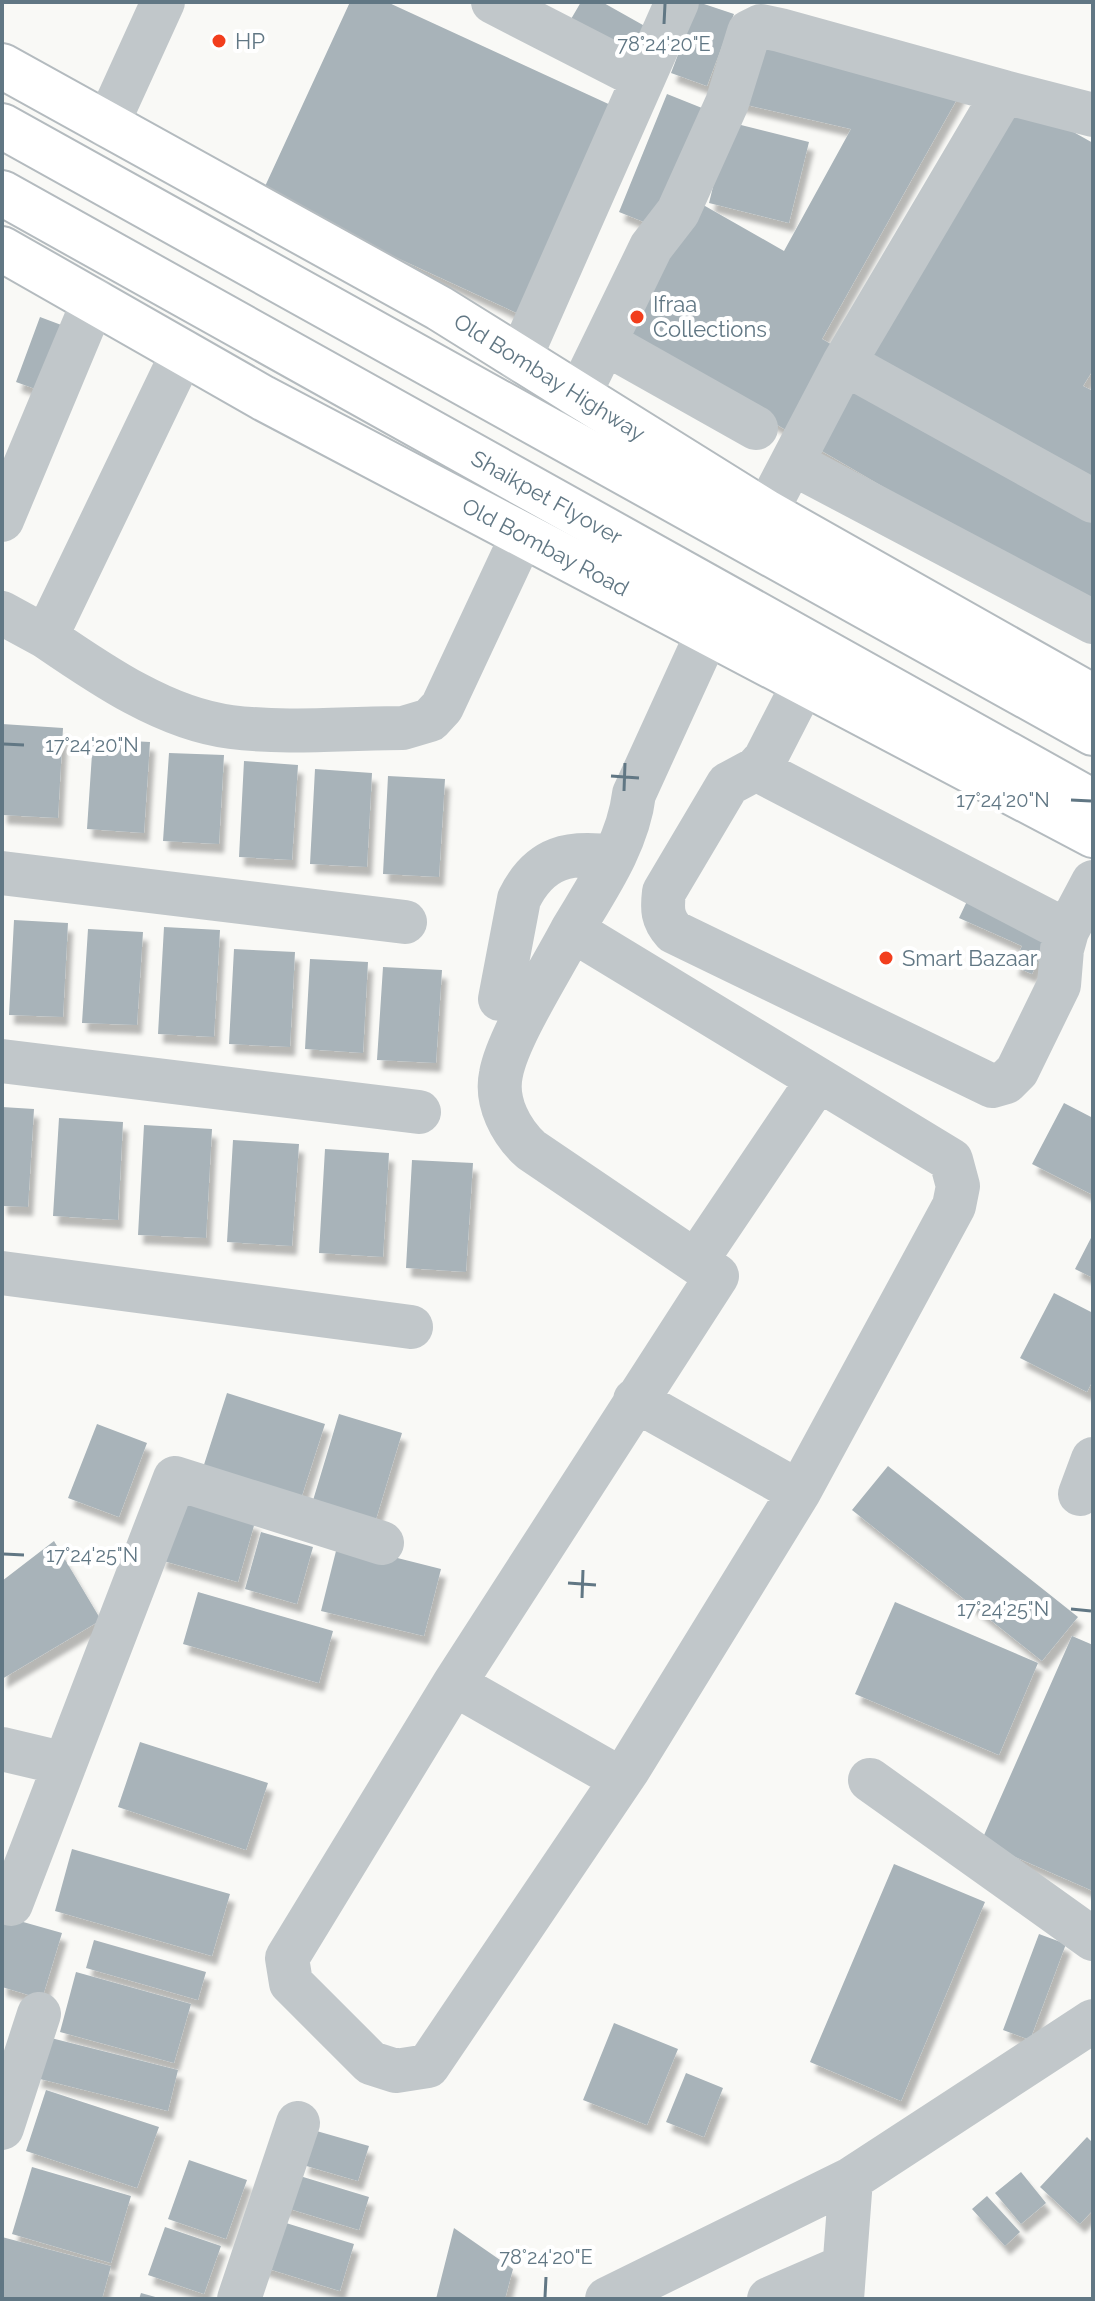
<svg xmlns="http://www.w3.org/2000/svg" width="1095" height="2301" font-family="Raleway,sans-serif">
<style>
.building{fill:#a8b3b9;filter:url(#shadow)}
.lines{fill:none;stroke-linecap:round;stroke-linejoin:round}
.major-casing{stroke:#b4bbbf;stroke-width:48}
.minor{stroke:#c1c7ca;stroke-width:44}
.major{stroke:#fff;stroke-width:44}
.ticks{fill:none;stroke:#617784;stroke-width:3}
.poi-dot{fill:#f23e1d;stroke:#fff;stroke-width:3}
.labels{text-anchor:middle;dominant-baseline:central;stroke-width:8;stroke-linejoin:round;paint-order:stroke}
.poi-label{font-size:22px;fill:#617784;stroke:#fff;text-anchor:start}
.street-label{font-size:22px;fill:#617784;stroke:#fff}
.ticks-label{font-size:20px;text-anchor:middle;fill:#617784;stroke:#fff;stroke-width:8;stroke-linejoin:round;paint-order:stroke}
</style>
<defs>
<filter id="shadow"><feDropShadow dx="5" dy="9" stdDeviation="2" flood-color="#0004"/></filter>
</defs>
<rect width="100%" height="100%" fill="#f9f9f6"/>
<!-- building -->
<path class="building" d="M 350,2 L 387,2 L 615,107 L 519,314 L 261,195 Z
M 581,2 L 602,2 L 650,29 L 628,67 L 564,31 Z
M 698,2 L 734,14 L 707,86 L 671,73 Z
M 754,40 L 965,85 L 822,339 L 864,363 L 1013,98 L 1093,143 L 1093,370 L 1083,386 L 1093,391 L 1093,609 L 616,331 L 691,198 L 784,251 L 851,129 L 734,102 Z
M 667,94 L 712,112 L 664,230 L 619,212 Z
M 729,122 L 809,142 L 789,223 L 709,203 Z
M 40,317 L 64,326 L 41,391 L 16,382 Z
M 2,724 L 63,728 L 58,818 L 2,815 Z
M 93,739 L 150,742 L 144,833 L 87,829 Z
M 169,753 L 224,755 L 219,844 L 163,841 Z
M 244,761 L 298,765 L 292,860 L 239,857 Z
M 315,769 L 372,773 L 367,867 L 310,864 Z
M 388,776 L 445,779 L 439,877 L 383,874 Z
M 969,897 L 1051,933 L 1032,974 L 1013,966 L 1022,946 L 959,918 Z
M 14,920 L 68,923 L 63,1017 L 9,1015 Z
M 164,927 L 220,930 L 214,1037 L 158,1034 Z
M 88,929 L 143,932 L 137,1025 L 82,1023 Z
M 234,949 L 295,952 L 290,1047 L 229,1044 Z
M 310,959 L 368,962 L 363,1053 L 305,1049 Z
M 383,967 L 442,970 L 436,1063 L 377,1060 Z
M 1064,1103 L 1093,1118 L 1093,1195 L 1032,1164 Z
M 2,1107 L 34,1109 L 28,1207 L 2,1206 Z
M 59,1118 L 123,1122 L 118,1220 L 53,1216 Z
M 144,1125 L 212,1129 L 206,1238 L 138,1235 Z
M 233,1140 L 299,1144 L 292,1246 L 227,1242 Z
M 325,1149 L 389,1153 L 383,1257 L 319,1253 Z
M 412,1160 L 473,1163 L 466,1272 L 406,1268 Z
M 1093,1234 L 1093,1278 L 1075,1269 Z
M 1054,1293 L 1093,1313 L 1093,1380 L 1087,1392 L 1020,1358 Z
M 227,1393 L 325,1424 L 299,1505 L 201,1474 Z
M 339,1414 L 402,1433 L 374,1526 L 311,1507 Z
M 97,1424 L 147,1443 L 119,1517 L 68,1498 Z
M 888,1466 L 1078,1617 L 1042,1661 L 852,1510 Z
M 178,1499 L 255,1522 L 238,1582 L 160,1560 Z
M 261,1532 L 313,1547 L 297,1604 L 245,1589 Z
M 54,1541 L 101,1620 L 2,1679 L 2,1581 Z
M 338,1543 L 441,1569 L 424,1636 L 321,1611 Z
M 198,1592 L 333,1631 L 319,1683 L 183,1644 Z
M 895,1602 L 1038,1663 L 999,1755 L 855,1694 Z
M 1072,1636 L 1093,1645 L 1093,1891 L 981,1842 Z
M 140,1742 L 268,1783 L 246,1850 L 118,1807 Z
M 72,1849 L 230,1894 L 212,1956 L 55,1911 Z
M 894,1864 L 985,1902 L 901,2101 L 810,2062 Z
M 2,1916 L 62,1933 L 42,1999 L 2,1987 Z
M 1039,1934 L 1066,1944 L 1030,2040 L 1003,2030 Z
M 94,1940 L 206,1972 L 198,2000 L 86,1968 Z
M 76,1972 L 191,2004 L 174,2063 L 60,2032 Z
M 614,2023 L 678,2049 L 647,2125 L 583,2100 Z
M 47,2037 L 178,2070 L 168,2111 L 36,2078 Z
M 686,2073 L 723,2088 L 704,2137 L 666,2122 Z
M 46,2090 L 159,2127 L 137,2188 L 26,2151 Z
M 313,2130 L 369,2146 L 358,2181 L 303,2165 Z
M 1087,2137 L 1093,2143 L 1093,2210 L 1080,2224 L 1040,2187 Z
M 189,2160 L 247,2180 L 226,2239 L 168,2219 Z
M 32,2167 L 131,2196 L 111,2263 L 12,2234 Z
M 1021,2172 L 1046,2203 L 1021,2224 L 995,2193 Z
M 290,2173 L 369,2197 L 359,2230 L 280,2206 Z
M 987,2196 L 1020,2232 L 1005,2246 L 972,2209 Z
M 273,2219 L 354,2244 L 340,2291 L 259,2266 Z
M 165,2227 L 221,2246 L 204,2294 L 148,2275 Z
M 454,2228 L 513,2269 L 505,2299 L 436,2299 Z
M 2,2237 L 111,2266 L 102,2299 L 2,2299 Z
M 141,2293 L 159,2298 L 159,2299 L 139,2299 Z"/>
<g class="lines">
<!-- major casing -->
<g class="major-casing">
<g id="major">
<path id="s1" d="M 2,66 L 439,308 L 766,512 L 1093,697"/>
<path d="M 2,126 L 1093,733"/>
<path id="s2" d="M 2,193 L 1093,802"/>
<path id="s3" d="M 2,249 L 263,398 L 1093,835"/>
</g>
</g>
<!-- minor -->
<path class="minor" d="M 493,2 L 641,78
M 107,125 L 163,2
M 605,343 L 756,428
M 183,352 L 46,637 C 100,674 165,719 231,727 C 287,734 346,728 403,728 L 430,720 L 442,707 L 522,536
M 519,360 L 677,2
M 844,363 L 1093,501
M 578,397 L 651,247 L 678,212 L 727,103 L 749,32 L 761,26 L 780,30 L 1004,92
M 792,463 L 1093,622
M 766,512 L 844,363 L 1004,92 L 1093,115
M 2,520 L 94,300
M 2,613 L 46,637
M 804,683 L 765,759 L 756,769 L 728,784 L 664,892 C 662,909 662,919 674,932 L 992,1086 L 1006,1082 L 1017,1071 L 1059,985 L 1062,949 L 1067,931 L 1093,882
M 756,769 L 1067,931
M 2,873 L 405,922
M 500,999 L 519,899 C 540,856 570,851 613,857
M 2,1061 L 419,1112
M 696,1261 L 818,1080
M 2,1273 L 411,1327
M 635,1400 L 799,1492
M 1080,1494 L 1093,1459
M 454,1684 L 717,1276 L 531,1150 C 511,1132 495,1102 501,1074 C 508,1036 553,967 572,930
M 2,1749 L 65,1764
M 607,1771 L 454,1684 L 287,1958 L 291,1983 L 371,2063 L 396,2071 L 428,2066 L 628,1770 L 799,1492 L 954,1206 L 958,1186 L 951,1160 L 572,930 C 597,888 628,844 634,794 L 708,632
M 870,1780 L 1093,1939
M 11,1904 L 175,1478 L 382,1543
M 2,2128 L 39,2014
M 239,2299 L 298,2123
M 607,2299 L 851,2179
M 769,2299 L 843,2267
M 842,2299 L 851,2179 L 1093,2021"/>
<!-- major -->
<use href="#major" class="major"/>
</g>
<!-- ticks -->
<path class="ticks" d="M 664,24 L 665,4M 4,744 L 24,745M 611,776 L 639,778M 624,791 L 625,763M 1071,800 L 1091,801M 4,1554 L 24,1555M 568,1583 L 596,1585M 582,1598 L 583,1570M 1071,1609 L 1091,1611M 545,2297 L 546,2277"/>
<!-- markers -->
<g class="poi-dot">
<circle cx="219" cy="41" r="8"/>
<circle cx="637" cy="317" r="8"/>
<circle cx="886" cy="958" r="8"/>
</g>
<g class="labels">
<!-- poi labels -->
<g class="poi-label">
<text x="235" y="41">HP</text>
<text x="653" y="304">Ifraa<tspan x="653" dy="25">Collections</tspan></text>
<text x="902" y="958">Smart Bazaar</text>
</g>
<!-- street labels -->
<g class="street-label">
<text stroke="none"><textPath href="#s1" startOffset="630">Old Bombay Highway</textPath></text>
<text stroke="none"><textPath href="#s2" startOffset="624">Shaikpet Flyover</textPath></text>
<text stroke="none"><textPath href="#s3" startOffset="620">Old Bombay Road</textPath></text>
</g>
</g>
<g class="ticks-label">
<text x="664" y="51">78°24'20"E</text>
<text x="92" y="752">17°24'20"N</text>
<text x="1003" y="807">17°24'20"N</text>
<text x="92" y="1562">17°24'25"N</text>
<text x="1003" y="1616">17°24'25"N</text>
<text x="546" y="2264">78°24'20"E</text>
</g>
<!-- border -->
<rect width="1095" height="2301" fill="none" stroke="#617784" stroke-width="8"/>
</svg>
